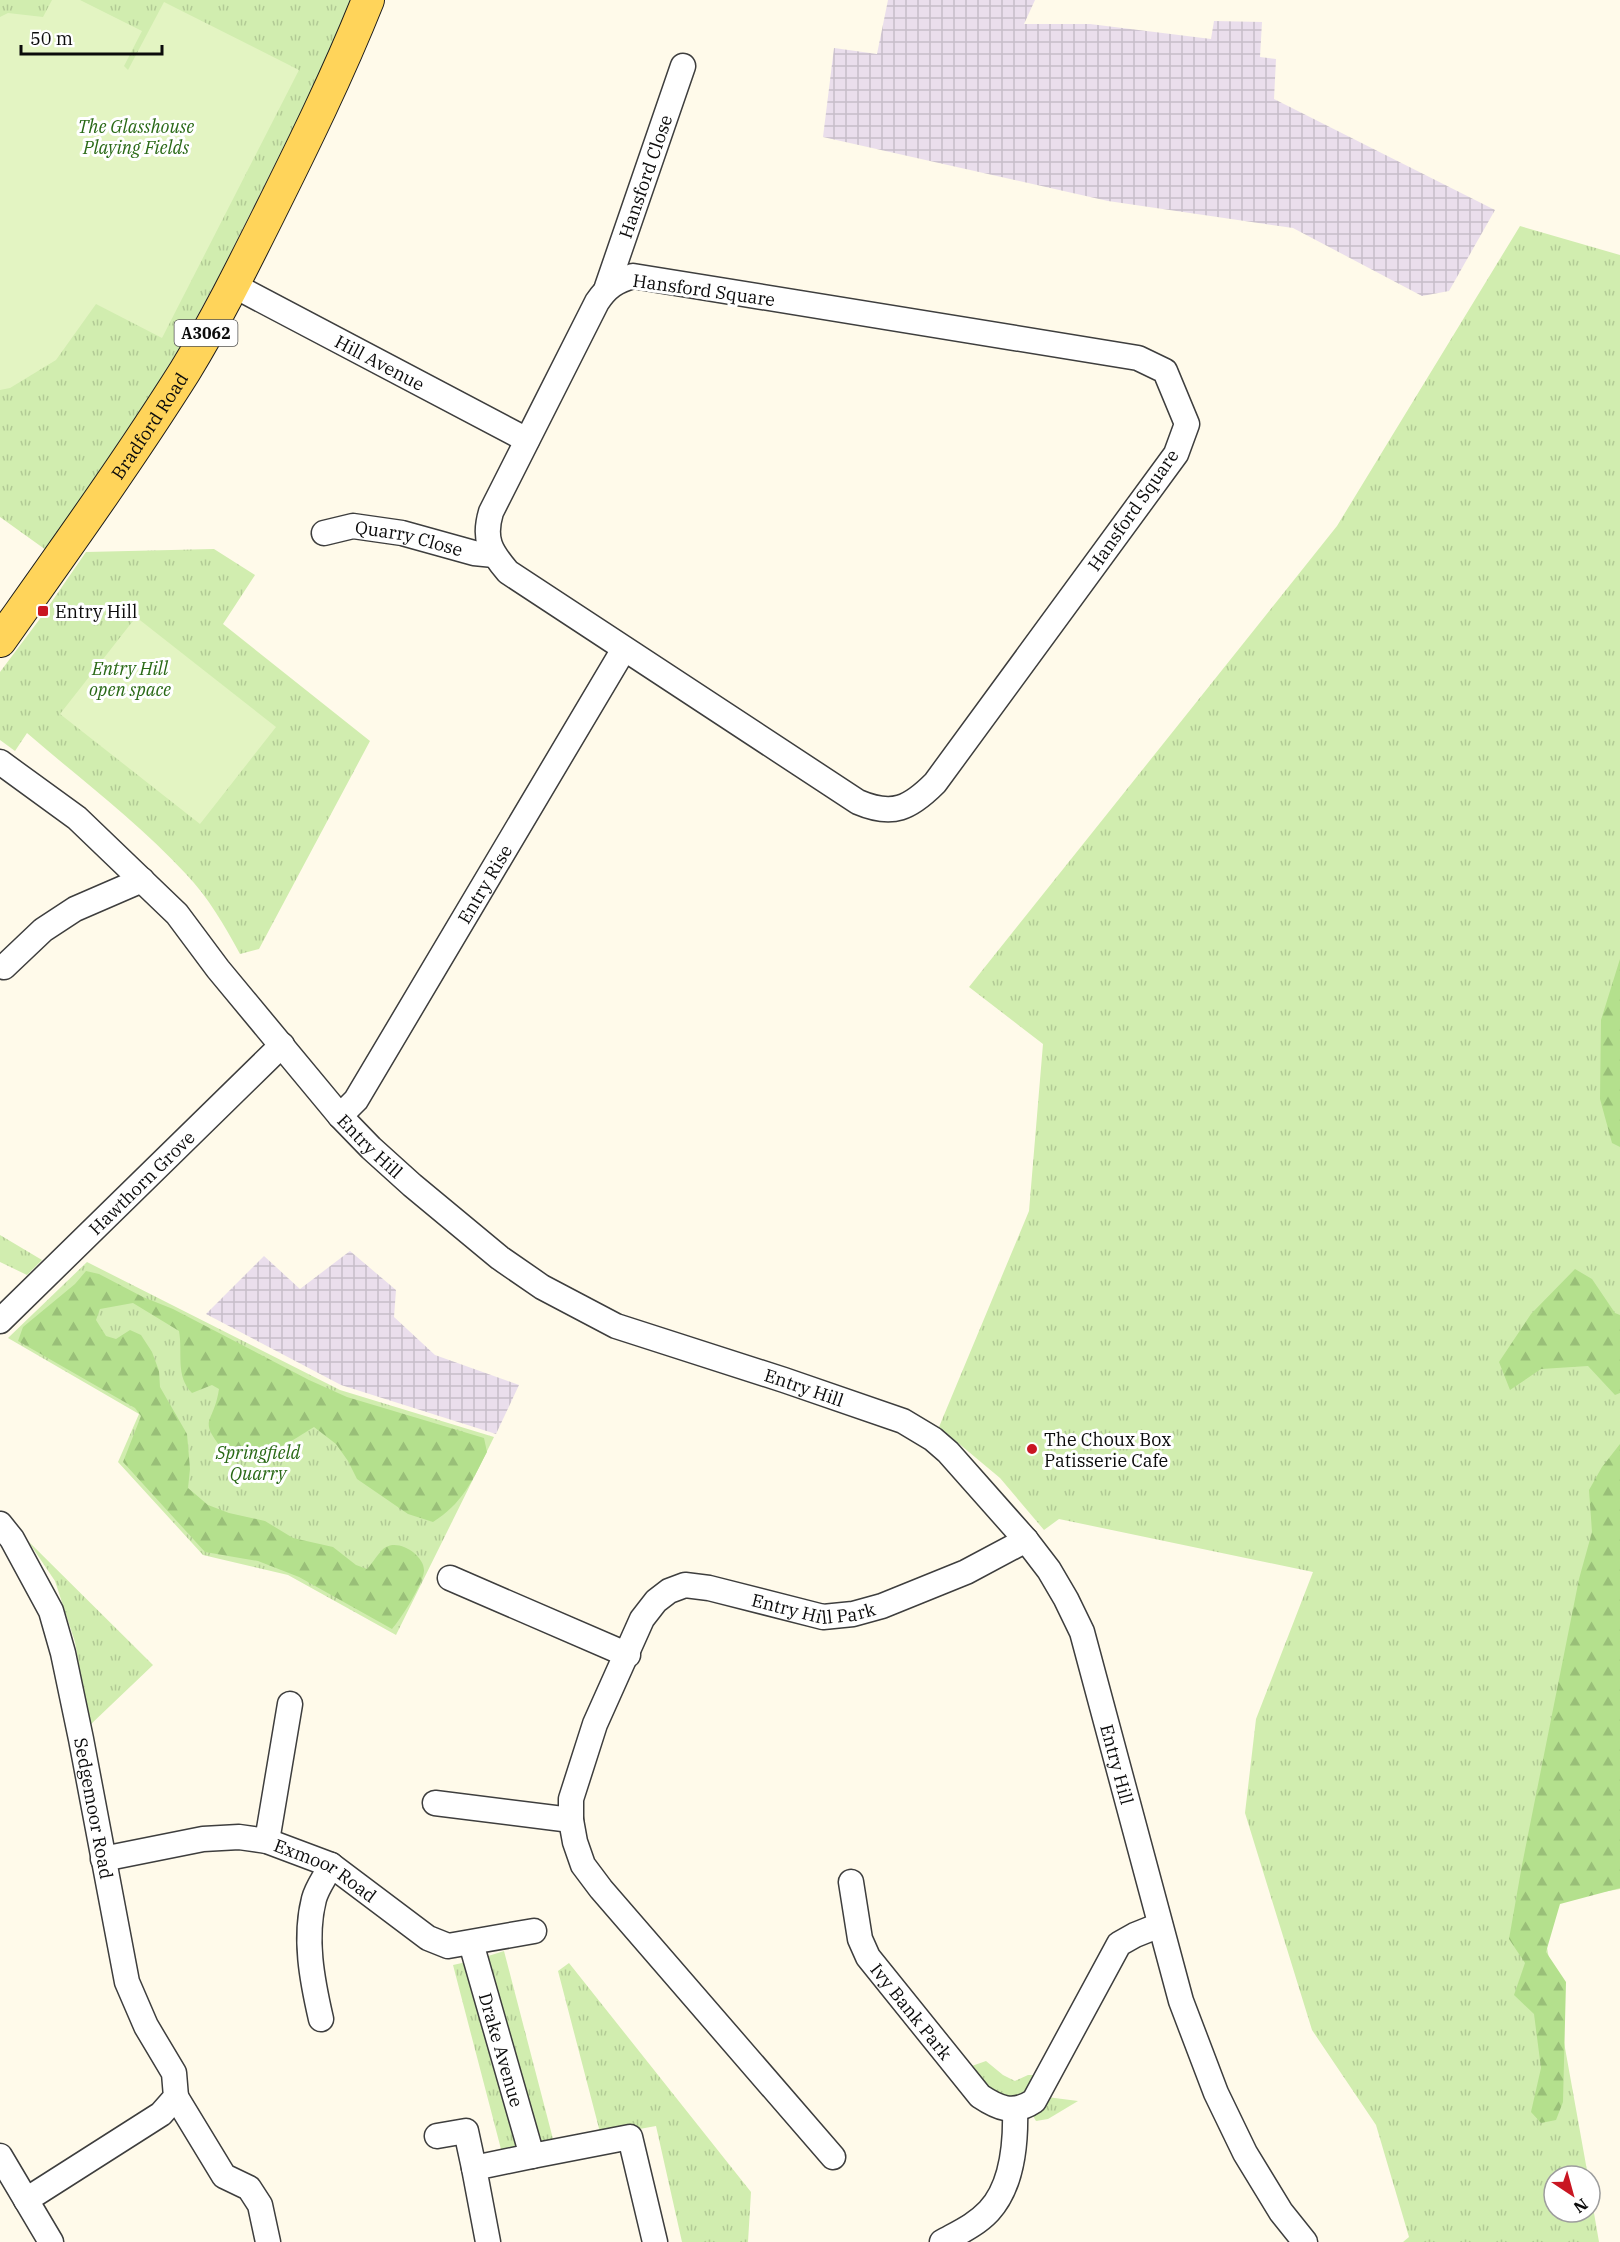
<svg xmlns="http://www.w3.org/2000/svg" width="1620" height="2242" font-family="'IBM Plex Serif',serif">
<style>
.industrial{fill:url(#industrial-grid)}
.grass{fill:url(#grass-tufts)}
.forest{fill:url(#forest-firs)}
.pitch{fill:#e3f4c2}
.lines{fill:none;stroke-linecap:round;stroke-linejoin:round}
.minor-casing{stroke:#3e3e3e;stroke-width:27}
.major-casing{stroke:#1c1c1c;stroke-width:34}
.minor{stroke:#fff;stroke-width:24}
.major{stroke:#ffd45a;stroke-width:32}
.poi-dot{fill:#c91622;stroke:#fff;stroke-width:2}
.labels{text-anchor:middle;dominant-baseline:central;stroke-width:6;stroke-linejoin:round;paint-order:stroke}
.shield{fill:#fff;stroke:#545454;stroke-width:1.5}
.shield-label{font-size:16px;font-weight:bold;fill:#0b0b0b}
.park-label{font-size:18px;font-style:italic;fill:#296916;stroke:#fff}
.street-label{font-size:18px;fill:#0b0b0b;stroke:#fff}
.poi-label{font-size:18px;fill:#0b0b0b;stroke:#fff;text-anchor:start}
</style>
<defs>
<pattern id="industrial-grid" width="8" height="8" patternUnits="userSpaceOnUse" patternTransform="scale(1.5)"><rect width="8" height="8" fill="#eadeec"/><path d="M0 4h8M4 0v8" fill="none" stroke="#c7bdc9"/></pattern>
<pattern id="grass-tufts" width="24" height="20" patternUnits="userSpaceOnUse" patternTransform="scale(1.5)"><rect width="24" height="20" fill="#d1edaf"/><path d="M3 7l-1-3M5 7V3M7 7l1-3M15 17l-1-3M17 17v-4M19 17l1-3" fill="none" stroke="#b2ca95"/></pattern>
<pattern id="forest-firs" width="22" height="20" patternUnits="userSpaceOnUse" patternTransform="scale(1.5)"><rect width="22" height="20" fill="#b4e08d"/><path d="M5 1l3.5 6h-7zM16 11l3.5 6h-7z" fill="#99bf78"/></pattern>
</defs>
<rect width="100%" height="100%" fill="#fffaea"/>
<!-- industrial -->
<path class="industrial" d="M 888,0 L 1035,0 L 1024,24 L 1090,24 L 1211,39 L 1214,21 L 1262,22 L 1260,57 L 1276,59 L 1274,99 L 1495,210 L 1449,291 L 1422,296 L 1293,228 L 1108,201 L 823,137 L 834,48 L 877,54 Z
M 350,1251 L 396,1290 L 394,1317 L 435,1355 L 519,1385 L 496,1434 L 341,1385 L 206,1314 L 264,1256 L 300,1289 Z"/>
<!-- grass -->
<path class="grass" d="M 0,0 L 352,0 L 324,66 L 219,276 L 183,342 L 149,397 L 46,550 L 0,517 Z
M 1520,226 L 1620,255 L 1620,1889 L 1539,1903 L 1588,2176 L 1554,2176 L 1554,2212 L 1590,2212 L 1590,2190 L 1599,2242 L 1403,2242 L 1409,2237 L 1376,2125 L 1312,2030 L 1245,1813 L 1256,1719 L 1313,1572 L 1059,1519 L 1044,1530 L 1000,1478 L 939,1427 L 1029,1211 L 1043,1044 L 969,987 L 1337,526 Z
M 214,549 L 255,575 L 223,624 L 370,741 L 259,949 L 240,954 C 225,926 208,897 186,874 C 138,822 80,779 27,733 L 15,751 L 0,740 L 0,672 L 39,620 L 86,552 Z
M 0,1235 L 42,1260 L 27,1275 L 0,1262 Z
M 87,1262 L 340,1390 L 494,1437 L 396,1635 L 288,1575 L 203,1555 L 118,1462 L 139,1414 L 8,1338 Z
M 28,1541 L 153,1665 L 89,1726 L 75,1642 L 55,1581 Z
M 504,1951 L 553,2139 L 535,2144 L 485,1957 Z
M 471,1961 L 521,2148 L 502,2153 L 453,1965 Z
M 569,1963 L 751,2192 L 748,2242 L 682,2242 L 656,2126 L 601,2136 L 558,1971 Z
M 986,2061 L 1003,2075 L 1015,2081 L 1028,2075 L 1038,2075 C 1023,2096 1020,2097 995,2096 L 966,2068 Z
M 1047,2097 L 1078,2101 L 1048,2119 L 1036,2121 L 1032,2114 Z"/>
<!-- forest -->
<path class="forest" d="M 1620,959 L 1620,1147 L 1612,1143 L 1600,1099 L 1601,1020 Z
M 1575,1269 L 1592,1279 L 1615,1313 L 1620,1315 L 1620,1393 L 1615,1395 L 1588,1366 L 1541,1369 L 1510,1390 L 1499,1362 L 1531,1314 Z
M 86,1271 L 99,1274 L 143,1297 L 173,1309 L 309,1380 L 347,1397 L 484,1438 L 487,1452 C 472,1481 462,1504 433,1522 L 408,1514 L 357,1479 L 348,1461 L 336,1444 L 314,1427 C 280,1448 267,1458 226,1454 C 196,1416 213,1428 219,1389 L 212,1385 L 192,1393 C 175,1376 183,1353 179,1331 L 133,1303 L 100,1309 L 96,1320 L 106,1336 L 116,1339 L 130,1330 L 141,1335 L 152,1352 L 159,1371 L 160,1387 L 187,1434 L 190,1469 L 188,1488 L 208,1505 L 229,1513 L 265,1521 L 293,1538 L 333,1547 L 356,1565 L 367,1569 C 373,1563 379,1551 386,1547 C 400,1539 425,1556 424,1571 C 423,1584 401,1619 392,1629 L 299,1577 L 258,1561 L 205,1552 L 123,1462 L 141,1416 L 135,1408 L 18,1341 L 23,1327 L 75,1284 Z
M 1620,1444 L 1620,1888 L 1560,1904 L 1546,1952 L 1566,1982 L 1563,2102 L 1556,2120 L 1541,2123 L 1531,2112 L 1541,2068 L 1534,2014 L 1514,1995 L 1525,1963 L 1509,1939 L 1522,1865 L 1579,1579 L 1592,1532 L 1589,1490 L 1602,1467 Z"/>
<!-- pitch -->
<path class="pitch" d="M 52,0 L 80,0 L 142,31 L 124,66 L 128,70 L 164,2 L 299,70 L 162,338 L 96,304 L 56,360 L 10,388 L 0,390 L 0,17 L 8,13 L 43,17 Z
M 136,617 L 276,727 L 200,824 L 60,714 Z"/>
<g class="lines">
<!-- minor casing -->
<g class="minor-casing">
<g id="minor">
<path d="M 633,276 L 1138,358 L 1165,371 L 1187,424 L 1176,454 L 935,783 C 910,808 893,817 858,802 L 508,572 C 490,551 483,539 491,512 L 597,302 C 607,287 616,281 633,276 Z"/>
<path id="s1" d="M 233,285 L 527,440"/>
<path id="s2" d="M 607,287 L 683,66"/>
<path id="s3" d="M 324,533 L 353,526 L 402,533 L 474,553 L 494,555"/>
<path id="s4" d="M 0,762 L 77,818 L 177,914 L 218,969 L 340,1116 L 371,1148 L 412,1185 L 500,1258 L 542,1287 L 616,1326 L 784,1380 L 903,1421 L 933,1439 L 948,1452 L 1026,1540 L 1049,1570 L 1066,1599 L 1082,1632 L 1181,2001 L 1216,2093 L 1245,2153 L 1281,2212 L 1305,2242"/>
<path d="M 4,967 L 43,930 L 75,909 L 142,880"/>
<path id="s5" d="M 340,1116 L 356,1100 L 624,649"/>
<path id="s6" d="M 0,1321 L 282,1045"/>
<path id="s7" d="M 0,1524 L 12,1539 L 51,1611 L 63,1653 L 81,1739 L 127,1982 L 146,2026 L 174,2073 L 176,2097 L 161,2114 L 26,2200"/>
<path d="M 450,1578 L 628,1655"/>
<path d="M 435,1803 L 571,1820"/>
<path d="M 267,1841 L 290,1704"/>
<path id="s8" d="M 103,1859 L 203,1839 L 239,1837 L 267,1841 L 331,1865 L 428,1938 L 448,1946 L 534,1931"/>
<path id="s9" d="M 851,1882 L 860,1939 L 868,1957 L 980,2096 C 998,2108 1013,2115 1034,2101 L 1119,1944 L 1135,1935 L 1160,1925"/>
<path id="s10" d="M 471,1943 L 532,2156 L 630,2137 L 655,2242"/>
<path d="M 321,2019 C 312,1980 304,1938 314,1899 C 317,1887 326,1876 331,1865"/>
<path d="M 176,2097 L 224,2176 L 249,2188 L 260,2205 L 268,2242"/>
<path d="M 437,2136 L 466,2131 L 474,2168"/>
<path d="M 0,2156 L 51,2242"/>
<path id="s11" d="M 833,2157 L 601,1889 L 583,1865 L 575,1842 L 571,1820 L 571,1799 L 595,1724 L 642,1619 L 656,1601 L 669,1591 L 685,1585 L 709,1588 L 823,1617 L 853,1614 L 882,1606 L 966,1572 L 1026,1540"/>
<path d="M 488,2242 L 474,2168 L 532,2156"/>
<path d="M 942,2242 C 958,2233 976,2225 989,2211 C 1013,2185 1016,2143 1015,2109"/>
</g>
</g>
<!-- major casing -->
<g class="major-casing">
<g id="major">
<path id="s12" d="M 0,641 C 63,552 127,463 185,371 C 215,322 241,270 267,218 C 303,146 338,75 368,0"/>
</g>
</g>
<!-- minor -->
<use href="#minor" class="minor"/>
<!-- major -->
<use href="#major" class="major"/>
</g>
<!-- markers -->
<g class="poi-dot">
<rect x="37" y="605" width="12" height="12" rx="3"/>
<circle cx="1032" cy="1449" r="6"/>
</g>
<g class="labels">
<!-- shield labels -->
<rect class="shield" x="174.5" y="320" width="63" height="26" rx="4.5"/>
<g class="shield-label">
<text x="206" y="333">A3062</text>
</g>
<!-- park labels -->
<g class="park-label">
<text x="136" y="126">The Glasshouse<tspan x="136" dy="21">Playing Fields</tspan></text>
<text x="130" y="668">Entry Hill<tspan x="130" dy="21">open space</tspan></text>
<text x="258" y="1452">Springfield<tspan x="258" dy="21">Quarry</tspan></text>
</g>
<!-- street labels -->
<g class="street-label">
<text stroke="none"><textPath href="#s2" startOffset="117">Hansford Close</textPath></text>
<text transform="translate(704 290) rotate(8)">Hansford Square</text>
<text stroke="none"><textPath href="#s1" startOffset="166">Hill Avenue</textPath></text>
<text stroke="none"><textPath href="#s12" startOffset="262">Bradford Road</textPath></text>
<text transform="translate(1133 510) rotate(-55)">Hansford Square</text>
<text stroke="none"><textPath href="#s3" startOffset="87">Quarry Close</textPath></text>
<text stroke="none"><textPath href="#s5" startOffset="274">Entry Rise</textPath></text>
<text stroke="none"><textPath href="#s4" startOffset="536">Entry Hill</textPath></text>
<text stroke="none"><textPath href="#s6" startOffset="198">Hawthorn Grove</textPath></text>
<text stroke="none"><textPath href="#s4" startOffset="1040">Entry Hill</textPath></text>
<text stroke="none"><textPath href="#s11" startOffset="834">Entry Hill Park</textPath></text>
<text stroke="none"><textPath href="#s4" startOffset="1562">Entry Hill</textPath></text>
<text stroke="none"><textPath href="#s7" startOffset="303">Sedgemoor Road</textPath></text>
<text stroke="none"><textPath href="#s8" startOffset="232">Exmoor Road</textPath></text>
<text stroke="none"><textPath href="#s9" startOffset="147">Ivy Bank Park</textPath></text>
<text stroke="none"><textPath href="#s10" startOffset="111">Drake Avenue</textPath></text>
</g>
<!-- poi labels -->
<g class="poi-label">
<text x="55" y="611">Entry Hill</text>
<text x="1044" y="1439">The Choux Box<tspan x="1044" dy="21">Patisserie Cafe</tspan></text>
</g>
</g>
<!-- north arrow -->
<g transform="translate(1572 2194) rotate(144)"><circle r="28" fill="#ffffff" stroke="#9d9d9d" stroke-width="1.5"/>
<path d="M0-4.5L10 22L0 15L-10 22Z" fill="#c91622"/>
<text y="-9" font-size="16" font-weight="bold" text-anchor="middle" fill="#0b0b0b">N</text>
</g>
<!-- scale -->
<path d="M21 45v9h141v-9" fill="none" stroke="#0b0b0b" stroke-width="3"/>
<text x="30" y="45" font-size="18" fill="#0b0b0b" stroke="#ffffff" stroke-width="4.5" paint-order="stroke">50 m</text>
</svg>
